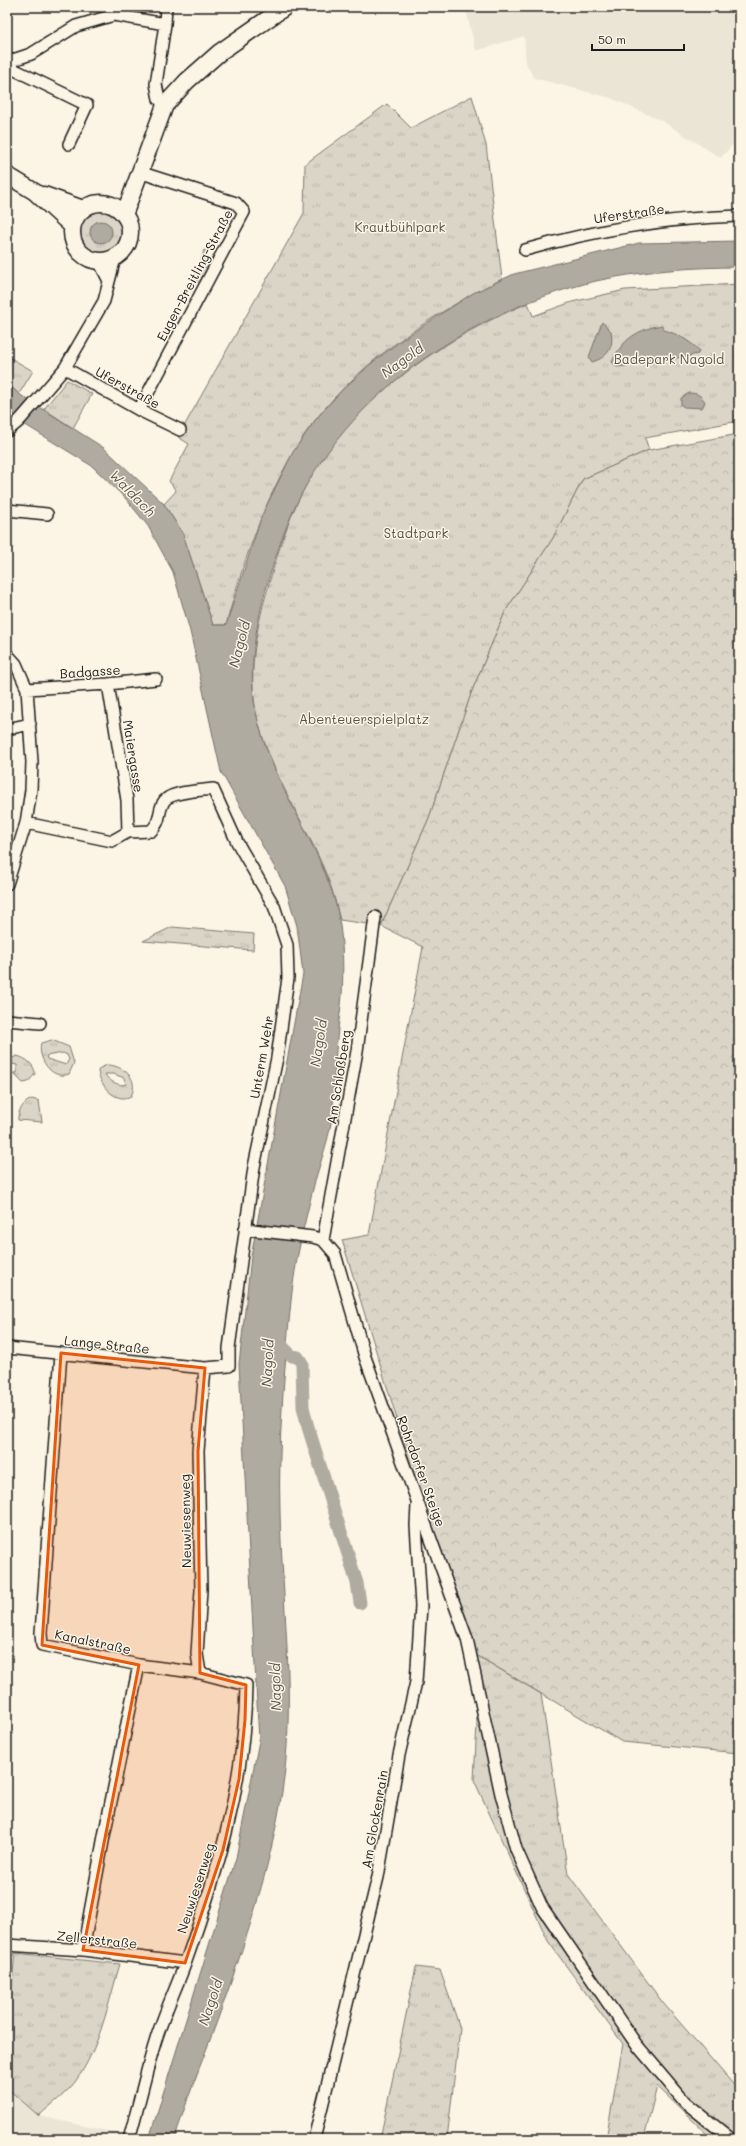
<svg xmlns="http://www.w3.org/2000/svg" width="746" height="2146" font-family="Mali,sans-serif">
<style>
.built{fill:#ebe5d6}
.grass{fill:url(#grass-tufts);stroke:#7c7872;fill-rule:evenodd}
.forest{fill:url(#forest-crowns);stroke:#7c7872}
.water{fill:#b0aba1;stroke:#75726c}
.lines{fill:none;stroke-linecap:round;stroke-linejoin:round}
.canal{stroke:#b0aba1;stroke-width:13}
.street-casing{stroke:#1c1c1c;stroke-width:14}
.secondary-casing{stroke:#1c1c1c;stroke-width:19}
.street{stroke:#fcf5e5;stroke-width:11}
.secondary{stroke:#fcf5e5;stroke-width:16}
.marked{fill:#e8590c;fill-opacity:0.2;stroke:#e8590c;stroke-width:3;stroke-linejoin:round}
.labels{text-anchor:middle;dominant-baseline:central;stroke-width:3;stroke-linejoin:round;paint-order:stroke}
.street-label{font-size:13px;fill:#1c1c1c;stroke:#fcf5e5}
.park-label{font-size:13px;fill:#555450;stroke:#fcf5e5}
.water-label{font-size:14px;font-style:italic;fill:#575551;stroke:#fcf5e5}
</style>
<defs>
<pattern id="grass-tufts" width="24" height="20" patternUnits="userSpaceOnUse"><rect width="24" height="20" fill="#dbd5c8"/><path d="M3 7l-1-3M5 7V3M7 7l1-3M15 17l-1-3M17 17v-4M19 17l1-3" fill="none" stroke="#bbb6ab"/></pattern>
<pattern id="forest-crowns" width="20" height="18" patternUnits="userSpaceOnUse"><rect width="20" height="18" fill="#dbd5c8"/><path d="M2 6a3 3 0 1 1 6 0M12 15a3 3 0 1 1 6 0" fill="none" stroke="#bbb6ab"/></pattern>
</defs>
<rect width="100%" height="100%" fill="#fcf5e5"/>
<filter id="ink" filterUnits="userSpaceOnUse"><feTurbulence type="fractalNoise" baseFrequency=".025" numOctaves="2"/><feDisplacementMap in="SourceGraphic" scale="8" xChannelSelector="R" yChannelSelector="G"/><feConvolveMatrix kernelMatrix="1 2 1 2 8 2 1 2 1" color-interpolation-filters="sRGB"/></filter>
<g filter="url(#ink)">
<!-- built -->
<path class="built" d="M 465,7 L 739,7 L 739,137 L 721,158 L 662,121 L 611,98 L 534,78 L 526,63 L 524,36 L 476,51 Z
M 7,2088 L 39,2116 L 135,2137 L 134,2139 L 7,2139 Z"/>
<!-- grass -->
<path class="grass" d="M 472,96 L 486,145 L 502,279 C 425,317 336,377 293,453 C 262,506 242,566 226,625 L 213,625 L 183,534 L 164,504 L 176,491 L 169,481 L 189,444 L 178,437 L 304,213 L 305,164 L 387,104 L 411,128 Z
M80 232a21 21 0 1 1 42 0a21 21 0 1 1-42 0Z
M 204,250 L 206,251 L 202,266 L 211,270 L 204,285 L 196,282 Z
M 739,284 L 739,421 L 645,438 L 649,450 L 583,479 L 553,538 L 505,612 L 472,691 L 429,818 L 381,926 L 340,920 C 337,909 335,898 331,887 C 311,830 273,781 258,721 C 247,676 255,634 267,591 C 279,547 293,503 318,465 C 367,390 447,337 528,303 L 533,316 L 572,302 L 625,290 Z
M 7,356 L 33,371 L 19,394 L 7,383 Z
M 67,380 L 92,394 L 73,428 L 44,409 Z
M 172,927 L 254,934 L 253,950 L 143,941 Z
M 52,1040 L 69,1047 L 74,1063 L 69,1074 C 51,1081 37,1057 41,1043 ZM 63,1053 L 67,1055 L 69,1059 L 66,1065 L 47,1059 L 46,1056 Z
M 17,1056 C 26,1058 35,1065 35,1074 L 28,1082 L 23,1083 L 13,1073 L 17,1073 L 17,1065 L 12,1064 L 12,1058 Z
M 107,1065 C 122,1065 140,1078 131,1096 C 116,1104 100,1086 98,1071 L 100,1068 ZM 105,1074 L 114,1074 L 124,1078 L 126,1084 C 120,1087 108,1081 105,1074 Z
M 32,1099 L 39,1101 L 42,1122 L 18,1120 C 17,1111 24,1102 32,1099 Z
M 473,1653 L 541,1694 L 568,1874 L 663,2003 L 739,2091 L 739,2139 L 712,2139 L 657,2086 L 644,2139 L 606,2139 L 623,2044 L 548,1941 L 474,1780 L 477,1723 Z
M 15,1953 L 120,1964 C 108,2004 100,2048 75,2082 C 65,2095 50,2105 39,2116 L 7,2088 L 7,2030 Z
M 416,1967 L 440,1970 L 460,2028 L 447,2139 L 380,2139 Z"/>
<!-- forest -->
<path class="forest" d="M 739,434 L 739,1753 L 622,1742 L 473,1653 L 431,1530 L 342,1240 L 369,1235 L 423,947 L 381,926 L 429,818 L 472,691 L 505,612 L 553,538 L 583,479 L 649,450 Z"/>
<!-- water -->
<path class="water" d="M90 232a11 11 0 1 1 22 0a11 11 0 1 1-22 0Z
M 739,241 L 739,267 C 692,267 641,271 596,281 C 466,312 335,401 286,528 C 267,578 246,648 254,701 C 264,769 307,823 330,886 C 343,920 344,959 342,995 C 341,1010 338,1025 337,1039 C 334,1065 335,1091 332,1117 C 329,1139 321,1160 315,1181 C 305,1221 295,1260 291,1301 C 284,1371 278,1442 280,1512 C 282,1600 295,1690 284,1778 C 273,1863 245,1944 216,2024 C 202,2062 186,2100 175,2139 L 149,2139 L 236,1858 L 259,1741 L 239,1364 L 251,1257 L 303,974 L 297,926 L 285,886 L 221,772 L 190,631 L 173,572 L 148,526 L 126,499 L 92,466 L 19,421 L 7,404 L 7,383 L 19,394 L 104,448 L 164,504 L 183,534 L 213,625 L 226,625 L 262,515 L 293,452 L 316,419 L 342,390 L 373,362 L 403,339 L 473,293 L 514,274 L 639,243 Z
M 602,322 L 611,331 C 614,347 609,357 592,362 L 589,357 Z
M 662,325 L 664,330 C 678,334 688,340 699,350 L 698,354 L 650,363 L 617,367 L 612,362 C 622,339 639,329 662,325 Z
M 689,393 C 697,393 701,395 705,402 L 702,408 L 684,407 L 681,405 L 681,398 Z"/>
<g class="lines">
<!-- canal -->
<path class="canal" d="M 275,1339 L 292,1356 L 298,1357 L 302,1363 L 303,1407 L 308,1427 L 357,1583 L 360,1603"/>
<!-- street casing -->
<g class="street-casing">
<path id="street" d="M 7,62 L 31,54 L 76,26 L 114,15 L 165,24
M 7,66 L 87,105 L 69,144
M 165,105 L 159,99 L 156,84 L 165,24 L 166,7
M 525,250 C 595,230 666,218 739,216
M 99,261 L 109,281
M 65,368 L 139,410 L 180,430
M 139,410 L 244,212 L 236,203 L 139,172
M 7,431 L 19,421 L 65,368 L 104,301 L 115,258
M 7,510 L 47,514
M 7,654 L 16,664 L 27,689 L 32,762 L 31,790 L 26,823 L 7,884
M 108,684 L 127,800 L 128,832
M 27,689 L 108,684 L 156,679
M 7,729 L 30,724
M 7,1020 L 40,1023
M 245,1229 L 313,1237 L 323,1240 L 335,1254 L 365,1357 L 467,1639 L 501,1794 L 516,1849 L 542,1907 L 636,2044 L 685,2102 L 731,2139
M 323,1240 L 357,1051 L 375,917
M 7,1348 L 205,1368 L 229,1366 L 229,1348 L 254,1167 L 277,1058 L 288,978 L 287,945 L 274,906 L 237,842 L 213,789 C 201,791 168,791 163,803 C 157,815 162,820 151,831 L 128,832 L 112,841 L 26,823
M 61,1353 L 41,1633 L 42,1645 L 139,1665 L 104,1836 L 83,1950
M 200,1673 L 197,1654 L 201,1590 L 198,1451 L 205,1368
M 7,1945 L 83,1950 L 185,1963
M 129,2139 C 138,2108 145,2076 154,2046 C 162,2018 175,1991 185,1964 C 218,1871 245,1784 246,1685 L 200,1673 L 139,1665
M 314,2139 L 378,1877 L 399,1755 L 416,1682 L 421,1606 L 416,1525 L 417,1505"/>
</g>
<!-- secondary casing -->
<g class="secondary-casing">
<path id="secondary" d="M 7,175 L 35,192 L 72,226
M 44,195 L 83,209
M72 232a29 29 0 1 1 58 0a29 29 0 1 1-58 0Z
M 124,215 L 165,105 L 187,81 L 220,52 L 285,7"/>
</g>
<!-- street -->
<use href="#street" class="street"/>
<!-- secondary -->
<use href="#secondary" class="secondary"/>
</g>
</g>
<!-- marked area -->
<path class="marked" d="M 61,1353 L 205,1368 L 198,1451 L 200,1673 L 246,1685 L 245,1720 L 239,1779 L 223,1850 L 185,1963 L 83,1950 L 139,1665 L 42,1645 Z"/>
<g class="labels">
<!-- street labels -->
<g class="street-label">
<text transform="translate(629 213) rotate(-8)">Uferstraße</text>
<text transform="translate(194 275) rotate(-62)">Eugen-Breitling-Straße</text>
<text transform="translate(128 387) rotate(29)">Uferstraße</text>
<text transform="translate(90 671) rotate(-4)">Badgasse</text>
<text transform="translate(134 756) rotate(81)">Maiergasse</text>
<text transform="translate(261 1057) rotate(-80)">Unterm Wehr</text>
<text transform="translate(338 1077) rotate(-81)">Am Schloßberg</text>
<text transform="translate(107 1344) rotate(6)">Lange Straße</text>
<text transform="translate(422 1471) rotate(70)">Rohrdorfer Steige</text>
<text transform="translate(185 1521) rotate(-91)">Neuwiesenweg</text>
<text transform="translate(93 1641) rotate(12)">Kanalstraße</text>
<text transform="translate(374 1819) rotate(-80)">Am Glockenrain</text>
<text transform="translate(195 1888) rotate(-72)">Neuwiesenweg</text>
<text transform="translate(97 1939) rotate(6)">Zellerstraße</text>
</g>
<!-- park labels -->
<g class="park-label">
<text x="400" y="226">Krautbühlpark</text>
<text x="669" y="358">Badepark Nagold</text>
<text x="416" y="532">Stadtpark</text>
<text x="364" y="718">Abenteuerspielplatz</text>
</g>
<!-- water labels -->
<g class="water-label">
<text transform="translate(402 360) rotate(-36)">Nagold</text>
<text transform="translate(133 493) rotate(46)">Waldach</text>
<text transform="translate(239 644) rotate(-75)">Nagold</text>
<text transform="translate(318 1043) rotate(-81)">Nagold</text>
<text transform="translate(267 1363) rotate(-87)">Nagold</text>
<text transform="translate(275 1687) rotate(-91)">Nagold</text>
<text transform="translate(210 2002) rotate(-71)">Nagold</text>
</g>
</g>
<!-- margin -->
<rect width="746" height="2146" fill="none" stroke="#fcf5e5" stroke-width="24"/>
<rect x="12" y="12" width="722" height="2122" fill="none" stroke="#1c1c1c" stroke-width="1.5" filter="url(#ink)"/>
<!-- scale -->
<path d="M592 44v6h92v-6" fill="none" stroke="#1c1c1c" stroke-width="2"/>
<text x="598" y="44" font-size="12" fill="#1c1c1c" stroke="#fcf5e5" stroke-width="3" paint-order="stroke">50 m</text>
</svg>
